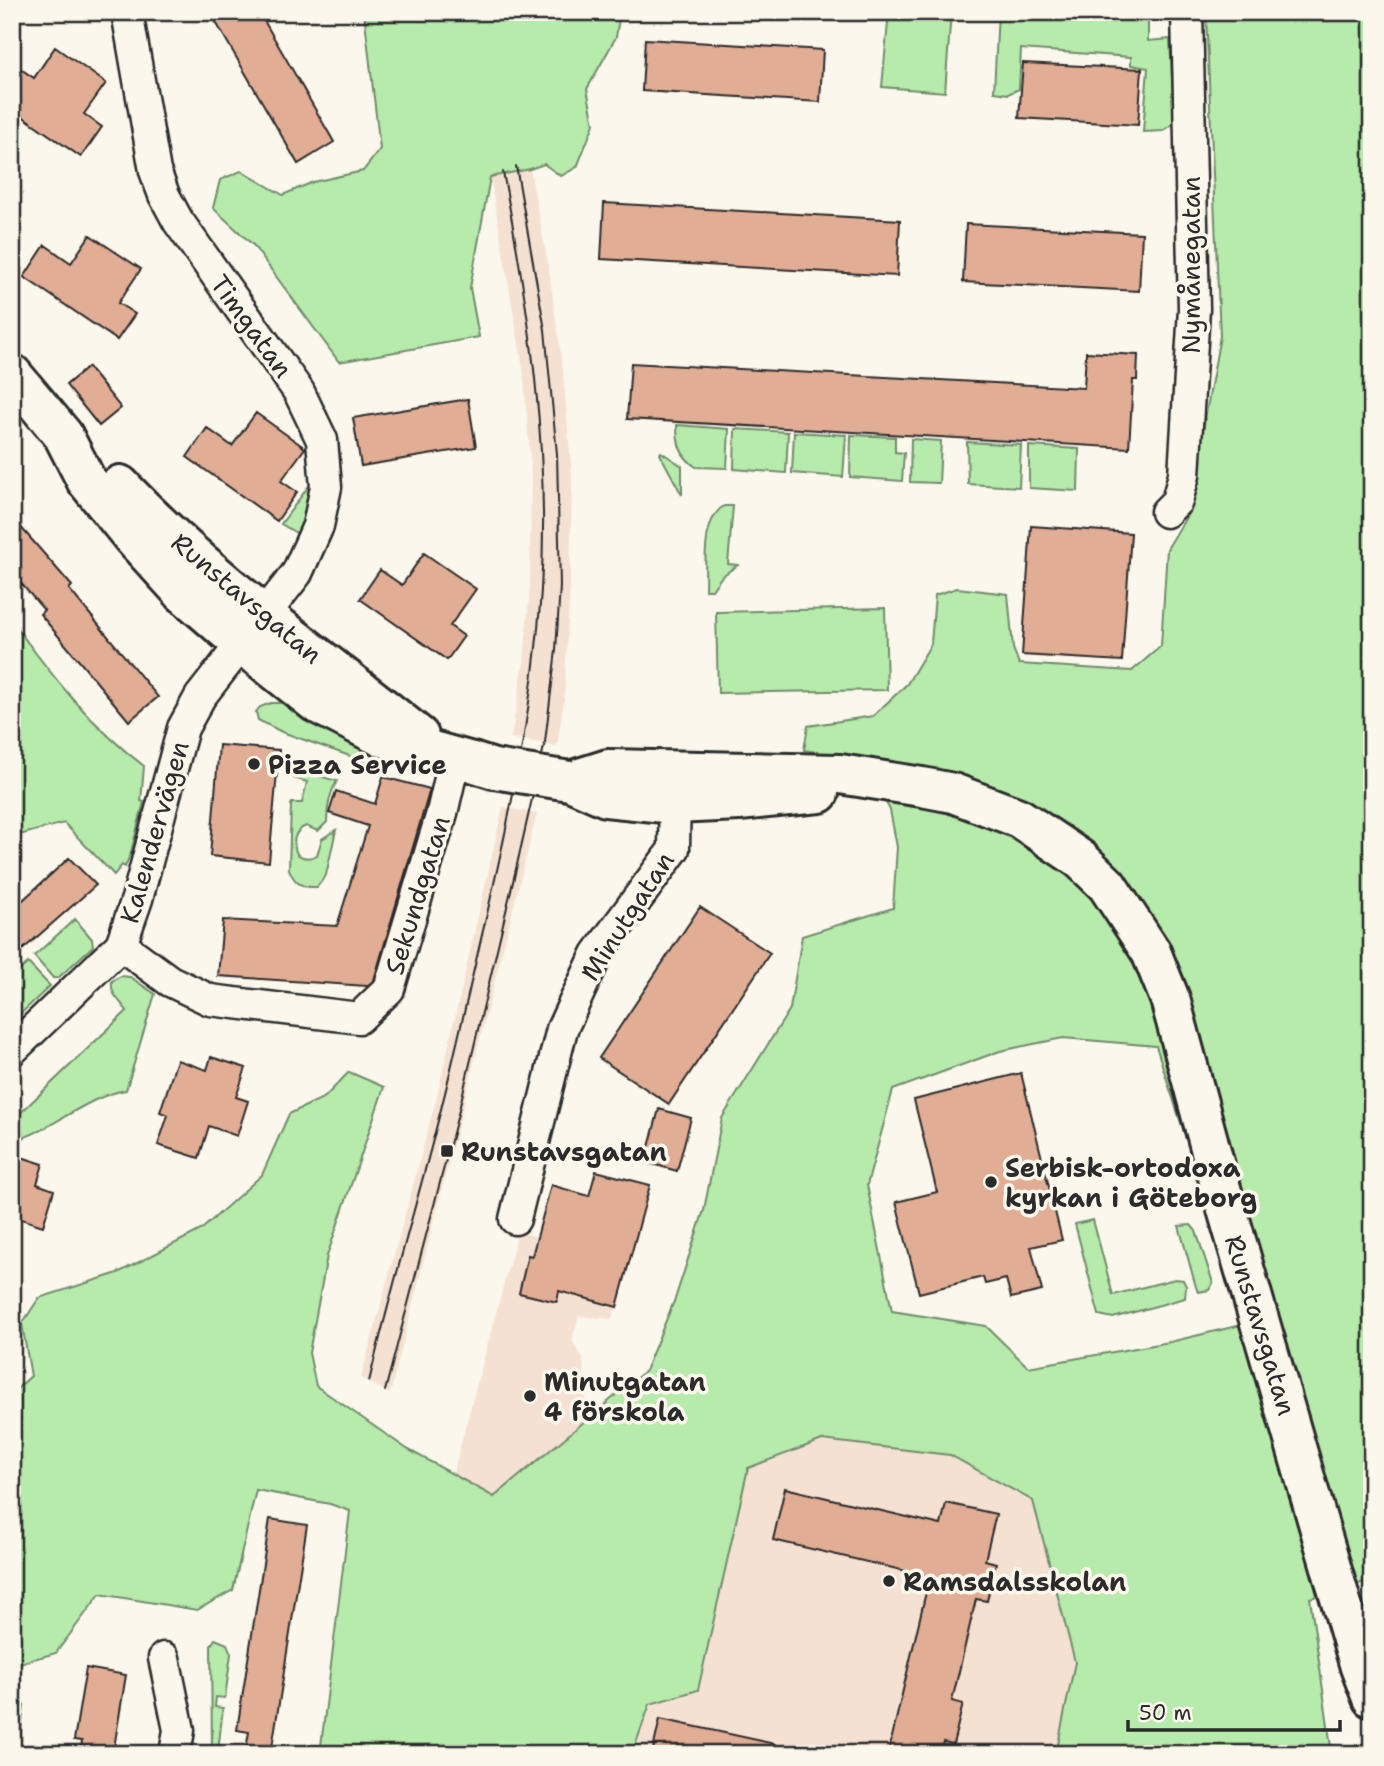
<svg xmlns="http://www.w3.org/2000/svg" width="1384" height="1766" font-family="'Shantell Sans',sans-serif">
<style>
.built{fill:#f4e1d2}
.green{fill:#b7ebac;stroke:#718b6c;stroke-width:2;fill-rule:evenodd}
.building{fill:#e2ad95;stroke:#2b2b2b;stroke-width:2}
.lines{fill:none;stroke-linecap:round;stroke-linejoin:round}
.street-casing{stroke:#2b2b2b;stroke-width:35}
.secondary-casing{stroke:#2b2b2b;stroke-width:44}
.street{stroke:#fbf7ec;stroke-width:30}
.secondary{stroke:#fbf7ec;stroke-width:38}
.tram{stroke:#2b2b2b;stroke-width:2}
.secondary-bridge-casing{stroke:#2b2b2b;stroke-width:44;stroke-linecap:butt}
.secondary-bridge{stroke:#fbf7ec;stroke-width:38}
.poi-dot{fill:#2b2b2b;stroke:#fbf7ec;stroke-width:2.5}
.labels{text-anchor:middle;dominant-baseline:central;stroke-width:7;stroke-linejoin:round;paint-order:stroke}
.street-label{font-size:26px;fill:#2b2b2b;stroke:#fbf7ec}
.poi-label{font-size:26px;font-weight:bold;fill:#2b2b2b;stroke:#fbf7ec;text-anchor:start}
</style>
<rect width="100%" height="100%" fill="#fbf7ec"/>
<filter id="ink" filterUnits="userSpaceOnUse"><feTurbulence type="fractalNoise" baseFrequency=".0143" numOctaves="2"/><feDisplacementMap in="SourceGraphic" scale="14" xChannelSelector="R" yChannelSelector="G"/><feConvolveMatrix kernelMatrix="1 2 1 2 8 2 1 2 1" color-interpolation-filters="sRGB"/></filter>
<g filter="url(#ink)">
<!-- built -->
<path class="built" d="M 530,169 L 549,270 L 563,371 L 572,477 L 570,584 L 564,699 L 557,746 L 511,738 L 524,662 L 530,585 L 531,470 L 523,368 L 490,176 Z
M 503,807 L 537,814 L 390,1394 L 361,1378 L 437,1096 Z
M 596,1171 L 650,1185 L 617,1307 L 611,1319 L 579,1316 L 572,1340 L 583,1359 L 588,1434 L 543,1453 L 529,1490 L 441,1518 L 518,1231 L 537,1237 L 551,1185 L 589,1195 Z
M 822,1440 L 950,1455 L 1033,1501 L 1075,1662 L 1056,1754 L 632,1754 L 650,1704 L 699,1690 L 748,1468 Z"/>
<!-- green -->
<path class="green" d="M 364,12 L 620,12 L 616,37 L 587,89 L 594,124 L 577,167 L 561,176 L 544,164 L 530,169 L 490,177 L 470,288 L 479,337 L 339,362 L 253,245 L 213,208 L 220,180 L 241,171 L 283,195 L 313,182 L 363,171 L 380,149 Z
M 889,12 L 951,12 L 945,92 L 882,87 Z
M 998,12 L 1169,12 L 1148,14 L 1148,41 L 1170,39 L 1174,123 L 1163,131 L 1143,132 L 1148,68 L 1131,65 L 1131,57 L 1021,49 L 1019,89 L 1008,94 L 994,92 Z
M 1206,12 L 1372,12 L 1372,1580 L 1310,1598 L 1332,1754 L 1056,1754 L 1075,1662 L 1033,1501 L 950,1455 L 822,1440 L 748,1468 L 698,1690 L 650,1704 L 632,1754 L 320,1754 L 350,1511 L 330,1504 L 256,1490 L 233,1590 L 197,1610 L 100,1594 L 56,1653 L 12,1665 L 12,1393 L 31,1376 L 22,1324 L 39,1298 L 118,1273 L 201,1230 L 262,1175 L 289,1114 L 325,1097 L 349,1072 L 384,1087 L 327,1256 L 309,1353 L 316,1386 L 407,1449 L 494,1497 L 645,1371 L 675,1299 L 704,1210 L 722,1118 L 790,1009 L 802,936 L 893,908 L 897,847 L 890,810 L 863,760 L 804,750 L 808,726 L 873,716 L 907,684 L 931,644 L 935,595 L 957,588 L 1008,594 L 1013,648 L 1019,664 L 1132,671 L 1161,646 L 1167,549 L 1188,514 L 1220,336 ZM 1063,1038 L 1156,1046 L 1190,1151 L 1241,1325 L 1170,1342 L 1028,1367 L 986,1326 L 892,1311 L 867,1185 L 893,1090 L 1000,1051 Z
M 677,425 L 729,429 L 727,468 L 696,467 C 680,456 677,444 677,425 Z
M 735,429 L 788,432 L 786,473 L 734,469 Z
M 794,432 L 846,435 L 843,477 L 792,473 Z
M 851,435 L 895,437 L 895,452 L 904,453 L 902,481 L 850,477 Z
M 911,439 L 941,441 L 939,483 L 910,482 Z
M 967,442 L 1021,445 L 1019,487 L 968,484 Z
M 1029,446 L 1079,449 L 1078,491 L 1029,488 Z
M 661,452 L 682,466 L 682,495 L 660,454 Z
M 308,487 L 312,489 L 302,533 L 298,534 L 281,524 Z
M 724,506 L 733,506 L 728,564 L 738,565 L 722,576 L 712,590 L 705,590 C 706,566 701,520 724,506 Z
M 885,608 L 887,690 L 718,693 L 716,612 Z
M 12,621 C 50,674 92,727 144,766 L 141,801 L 144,802 L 131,852 L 125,867 L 122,865 L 114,875 L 64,823 L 12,837 Z
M 271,703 L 286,703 L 377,752 L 375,765 L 282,732 L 258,720 L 256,712 L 260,707 Z
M 298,770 L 337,781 C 329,794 327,807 327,822 L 318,831 L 306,826 C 293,831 292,843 297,854 C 304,859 310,859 317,855 L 322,839 L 336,830 L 326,875 L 317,887 C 302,888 294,883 289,869 L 291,805 L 292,803 L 302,803 L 307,782 L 294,778 L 295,773 Z
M 75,919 L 92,939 L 93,946 L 58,978 L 53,978 L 34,956 Z
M 28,963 L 50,986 L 12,1022 L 12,977 Z
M 121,976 L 130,977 L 155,994 L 126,1090 C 84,1097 53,1131 12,1141 L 12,1121 L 127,1011 C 120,1000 110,995 112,981 Z
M 1093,1220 L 1113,1295 L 1175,1279 L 1183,1280 L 1186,1286 L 1185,1298 L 1113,1318 L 1099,1315 L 1075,1224 Z
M 1191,1225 L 1196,1231 L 1213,1283 L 1209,1290 L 1198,1292 L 1196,1287 L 1179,1226 Z
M 215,1639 L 227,1644 L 231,1654 L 225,1698 L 216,1697 L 215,1707 L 223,1708 L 218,1751 L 212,1750 L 211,1645 Z
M 12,1704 L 24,1705 L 18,1754 L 12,1754 Z"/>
<!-- building -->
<path class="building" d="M 210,12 L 259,12 L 334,142 L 298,164 Z
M 645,39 L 823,50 L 820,102 L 642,91 Z
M 55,47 L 106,83 L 84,114 L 102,127 L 81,157 L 12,109 L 12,63 L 34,78 Z
M 1023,63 L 1142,69 L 1138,125 L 1019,118 Z
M 604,203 L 900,220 L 897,276 L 601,259 Z
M 966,224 L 1142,233 L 1139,291 L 963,282 Z
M 90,235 L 141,269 L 118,303 L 135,314 L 117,340 L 24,277 L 45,245 L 71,263 Z
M 1086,352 L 1138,355 L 1137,380 L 1133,380 L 1129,448 L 627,419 L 631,363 L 1084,388 Z
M 88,367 L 121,408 L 99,426 L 66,385 Z
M 468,399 L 476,447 L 361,466 L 353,418 Z
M 256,413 L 305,448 L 281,481 L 297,492 L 277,521 L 187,457 L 207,428 L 232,446 Z
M 12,517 L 72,586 L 69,589 L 158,697 L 129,721 L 40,614 L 44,610 L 12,573 Z
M 1031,526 L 1131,533 L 1122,661 L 1022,655 Z
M 424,553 L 476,589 L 450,626 L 464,636 L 447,660 L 360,599 L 380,570 L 402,585 Z
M 219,745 L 279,750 L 269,862 L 210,856 Z
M 383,777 L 430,789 L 374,980 L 367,986 L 218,976 L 223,920 L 337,926 L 368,826 L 329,813 L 336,791 L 375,804 Z
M 69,858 L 96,885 L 12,959 L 12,910 Z
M 700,907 L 770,953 L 669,1104 L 599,1058 Z
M 211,1057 L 246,1068 L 236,1097 L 248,1101 L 237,1136 L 209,1126 L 199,1158 L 158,1145 L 168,1115 L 160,1112 L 177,1060 L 207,1070 Z
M 1021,1073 L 1062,1240 L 1031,1247 L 1042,1291 L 1011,1298 L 1006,1279 L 985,1284 L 983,1277 L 919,1293 L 896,1202 L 937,1192 L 914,1100 Z
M 659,1109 L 691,1118 L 677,1171 L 645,1162 Z
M 12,1154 L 43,1164 L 37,1184 L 54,1190 L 43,1226 L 12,1216 Z
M 596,1171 L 650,1185 L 617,1307 L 559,1291 L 557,1302 L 519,1293 L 528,1255 L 532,1256 L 551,1185 L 589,1196 Z
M 785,1488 L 941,1525 L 946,1503 L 996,1514 L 985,1560 L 996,1563 L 987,1601 L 976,1599 L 952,1701 L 963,1704 L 953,1744 L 943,1742 L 940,1754 L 888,1754 L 926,1592 L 907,1587 L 910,1572 L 773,1540 Z
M 270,1519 L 307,1525 L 271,1754 L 245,1754 L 249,1732 L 237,1730 Z
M 86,1668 L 126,1675 L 113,1754 L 80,1754 L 82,1741 L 74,1740 Z
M 660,1719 L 775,1744 L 774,1754 L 652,1754 Z"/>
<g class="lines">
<!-- street casing -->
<g class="street-casing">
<path id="street" d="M 1166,512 L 1177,501 L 1184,475 L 1194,309 L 1187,12
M 121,945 L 170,981 L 210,1000 L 359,1018 L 389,989 L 442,813 L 455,757
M 12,1050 L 121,945 L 137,899 L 183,728 L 200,697 L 297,573 L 318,526 L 326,487 L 322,440 L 299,392 L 178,221 L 164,195 L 155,171 L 127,12
M 515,1219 L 562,1029 L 597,954 L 674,849 L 675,785
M 164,1658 L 179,1730 L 175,1754"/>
</g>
<!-- secondary casing -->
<g class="secondary-casing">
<path id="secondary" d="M 12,374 L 63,435 L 86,480 L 133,538 L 183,593 L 242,644 L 316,703 L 382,737 L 472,762
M 120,485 C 210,580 317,654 419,736
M 570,781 L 608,769 L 840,774 L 922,787 L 953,793 L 1019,818 L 1080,859 L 1107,885 L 1151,952 L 1170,999 L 1222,1192 L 1360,1667 L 1372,1698
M 570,781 L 606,797 L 674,804 L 739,801 L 819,793"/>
</g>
<!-- street -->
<use href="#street" class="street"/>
<!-- secondary -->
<use href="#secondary" class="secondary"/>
<!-- tram -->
<path class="tram" d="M 369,1382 C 390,1292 417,1203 440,1113 C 457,1047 471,980 487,914 C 512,807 534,700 541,590 C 550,449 529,310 503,172
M 385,1391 L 458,1114 L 516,869 L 545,742 L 556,650 L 560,586 L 557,454 L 545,330 L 516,166"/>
<!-- secondary-bridge casing -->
<g class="secondary-bridge-casing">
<path id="secondary-bridge" d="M 472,762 L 494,769 L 570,781"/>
</g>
<!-- secondary-bridge -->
<use href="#secondary-bridge" class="secondary-bridge"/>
</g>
</g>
<!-- markers -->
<g class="poi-dot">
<circle cx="254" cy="764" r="7"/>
<rect x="440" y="1144" width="14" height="14" rx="3.5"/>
<circle cx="991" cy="1182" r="7"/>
<circle cx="530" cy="1396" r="7"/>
<circle cx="889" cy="1581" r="7"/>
</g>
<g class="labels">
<!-- street labels -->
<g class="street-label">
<text transform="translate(1190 265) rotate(-90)">Nymånegatan</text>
<text transform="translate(252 326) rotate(54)">Timgatan</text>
<text transform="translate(247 598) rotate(40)">Runstavsgatan</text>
<text transform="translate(154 832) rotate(-74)">Kalendervägen</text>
<text transform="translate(417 895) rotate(-73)">Sekundgatan</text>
<text transform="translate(627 916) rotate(-57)">Minutgatan</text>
<text transform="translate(1261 1325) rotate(73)">Runstavsgatan</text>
</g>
<!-- poi labels -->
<g class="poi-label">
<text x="268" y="764">Pizza Service</text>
<text x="461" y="1151">Runstavsgatan</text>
<text x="1005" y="1167">Serbisk-ortodoxa<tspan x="1005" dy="30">kyrkan i Göteborg</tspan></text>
<text x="544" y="1381">Minutgatan<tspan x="544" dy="30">4 förskola</tspan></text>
<text x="903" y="1581">Ramsdalsskolan</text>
</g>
</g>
<!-- margin -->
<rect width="1384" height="1766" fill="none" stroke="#fbf7ec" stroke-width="42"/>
<rect x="21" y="21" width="1342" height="1724" fill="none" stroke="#2b2b2b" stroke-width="2.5" filter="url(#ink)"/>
<!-- scale -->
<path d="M1128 1720v10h212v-10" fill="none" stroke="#2b2b2b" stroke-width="3.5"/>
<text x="1139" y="1720" font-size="21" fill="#2b2b2b" stroke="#fbf7ec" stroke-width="5" paint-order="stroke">50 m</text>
</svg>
